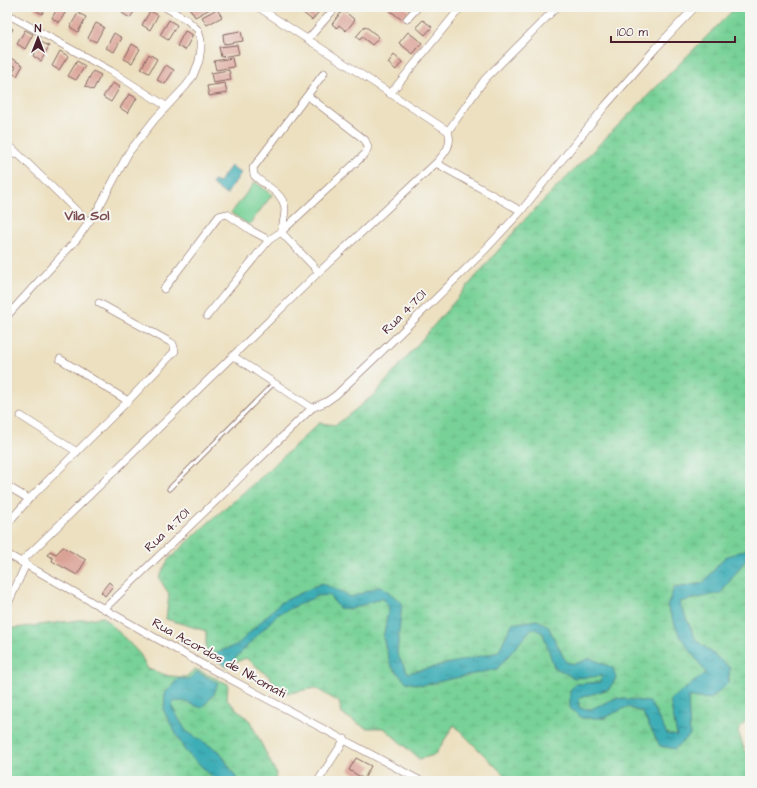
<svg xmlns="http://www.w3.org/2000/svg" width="757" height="788" font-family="'Architects Daughter',sans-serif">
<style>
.wetland{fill:url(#wetland-marsh);stroke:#617862}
.pitch{fill:#78d298;stroke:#617862}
.water{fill:url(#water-ripples);stroke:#436670}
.building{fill:#daa195}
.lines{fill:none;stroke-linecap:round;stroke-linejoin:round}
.service-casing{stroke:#83635f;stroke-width:5}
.minor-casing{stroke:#83635f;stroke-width:8}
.service{stroke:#fff;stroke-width:3.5}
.minor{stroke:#fff;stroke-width:7}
.labels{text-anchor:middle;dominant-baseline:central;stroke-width:4;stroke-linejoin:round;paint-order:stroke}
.street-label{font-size:13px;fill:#4a1f2b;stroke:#f6f6f2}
.neighbourhood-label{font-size:14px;font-weight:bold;fill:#7c4c50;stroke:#f6f6f2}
</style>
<defs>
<pattern id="wetland-marsh" width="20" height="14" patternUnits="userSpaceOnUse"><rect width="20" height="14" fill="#78d298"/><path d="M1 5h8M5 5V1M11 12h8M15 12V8" fill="none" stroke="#69b483"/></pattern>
<pattern id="water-ripples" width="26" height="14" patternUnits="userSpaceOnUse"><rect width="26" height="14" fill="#3cadb6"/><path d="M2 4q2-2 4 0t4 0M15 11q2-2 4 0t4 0" fill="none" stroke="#348c94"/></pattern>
</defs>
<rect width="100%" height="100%" fill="#f6f6f2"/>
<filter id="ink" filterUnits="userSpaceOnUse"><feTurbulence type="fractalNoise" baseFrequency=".025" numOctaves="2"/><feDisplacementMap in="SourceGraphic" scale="8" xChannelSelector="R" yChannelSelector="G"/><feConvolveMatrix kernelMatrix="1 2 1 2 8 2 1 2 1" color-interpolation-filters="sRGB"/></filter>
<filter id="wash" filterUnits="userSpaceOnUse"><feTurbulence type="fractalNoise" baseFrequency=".012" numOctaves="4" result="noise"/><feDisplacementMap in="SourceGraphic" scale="16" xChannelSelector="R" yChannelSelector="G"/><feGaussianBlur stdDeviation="0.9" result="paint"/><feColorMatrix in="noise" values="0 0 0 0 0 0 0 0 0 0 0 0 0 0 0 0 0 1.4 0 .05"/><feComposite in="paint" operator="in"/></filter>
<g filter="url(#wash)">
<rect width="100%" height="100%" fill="#ece0c0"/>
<!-- wetland -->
<path class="wetland" d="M 736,7 L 750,7 L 750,715 L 738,731 L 745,751 L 750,756 L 750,781 L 506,781 L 504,775 L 454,725 L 435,755 L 419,759 L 384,728 L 366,728 L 342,714 L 339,702 L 315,688 L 289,693 L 274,686 L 271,678 L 246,658 L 229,665 L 206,651 L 206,631 L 166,619 L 169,594 L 159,578 L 168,560 L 208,523 L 260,478 L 319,423 L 336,425 L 375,394 L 526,218 Z
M 104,617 L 140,654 L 148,669 L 169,676 L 186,677 L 195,669 L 228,684 L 227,700 L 250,721 L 276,773 L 275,781 L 7,781 L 7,629 Z"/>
<!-- pitch -->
<path class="pitch" d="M 255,182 L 272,195 L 249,225 L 231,213 Z"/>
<!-- water -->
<path class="water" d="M 231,166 L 241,173 L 226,195 L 212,184 L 214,181 L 218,183 Z
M 750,545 L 750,554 L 721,593 L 679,602 L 696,640 L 730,668 L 728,683 L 711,699 L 688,697 L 690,735 L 675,749 L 660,746 L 642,712 L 627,707 L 604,718 L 582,718 L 570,708 L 570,690 L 576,684 L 600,682 L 602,676 L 574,678 L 554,667 L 543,633 L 532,628 L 497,669 L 423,685 L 406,682 L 391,666 L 383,638 L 389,607 L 382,598 L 351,609 L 339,608 L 329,595 L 317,596 L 277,615 L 227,667 L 210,656 L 238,644 L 280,603 L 322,583 L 351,597 L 381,586 L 402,603 L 397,654 L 408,673 L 498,652 L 512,624 L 537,620 L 548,626 L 566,662 L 575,664 L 590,658 L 613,668 L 616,678 L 609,689 L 579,698 L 579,708 L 591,709 L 616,698 L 650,702 L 667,734 L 677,736 L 670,700 L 706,673 L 680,636 L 667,606 L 674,588 L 703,583 L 725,557 L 743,551 Z
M 197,672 L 218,683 L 214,694 L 202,708 L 183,701 L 173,702 L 172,707 L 186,731 L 220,752 L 238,781 L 217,781 L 185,751 L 164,711 L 165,693 L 178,679 L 189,679 Z"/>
<g id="blocks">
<!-- building -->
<path class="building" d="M 35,7 L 46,7 L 42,14 L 34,9 Z
M 58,7 L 68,8 L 59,23 L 52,18 Z
M 126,7 L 137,7 L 130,18 L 122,13 Z
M 194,7 L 209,7 L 210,9 L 195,17 L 190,9 Z
M 307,7 L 323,7 L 312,20 L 302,12 Z
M 390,7 L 406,7 L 410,11 L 402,20 L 388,9 Z
M 217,9 L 222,17 L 207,25 L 202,17 Z
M 343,10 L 355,20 L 346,31 L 339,25 L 337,28 L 332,24 Z
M 150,11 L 158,15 L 150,30 L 142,25 Z
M 78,13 L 86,17 L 78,32 L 70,27 Z
M 169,20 L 177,25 L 168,40 L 160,35 Z
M 423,20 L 432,27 L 425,35 L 416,27 Z
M 96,23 L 104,27 L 96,42 L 88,38 Z
M 7,25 L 13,29 L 7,39 Z
M 365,26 L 379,37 L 372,45 L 362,37 L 360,40 L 356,37 Z
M 25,30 L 33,34 L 25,49 L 17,44 Z
M 185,31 L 193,35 L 185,50 L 177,46 Z
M 241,31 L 243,41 L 224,44 L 223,34 Z
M 408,32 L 422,43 L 413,54 L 399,43 Z
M 114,33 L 122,38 L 114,52 L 106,48 Z
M 41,42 L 49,46 L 41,61 L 33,56 Z
M 132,44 L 140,49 L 132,63 L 124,59 Z
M 237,45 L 239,54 L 221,57 L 219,47 Z
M 60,51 L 68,56 L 59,70 L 52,66 Z
M 149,54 L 157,59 L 149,73 L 141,69 Z
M 394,55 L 402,62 L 396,70 L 388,63 Z
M 7,56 L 23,65 L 17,76 L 12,73 L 16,67 L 7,62 Z
M 232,58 L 234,67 L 216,70 L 214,61 Z
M 77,61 L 85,66 L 76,80 L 68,76 Z
M 166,65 L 174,70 L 165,84 L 157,80 Z
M 229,70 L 231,80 L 213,83 L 211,73 Z
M 93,71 L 101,75 L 93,90 L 85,86 Z
M 112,83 L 120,87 L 111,102 L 103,97 Z
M 225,83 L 227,93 L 209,96 L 207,86 Z
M 129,94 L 137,98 L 128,113 L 120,108 Z
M 63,547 L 86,560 L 77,575 L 52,561 L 53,558 L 47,555 L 50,551 L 56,554 Z
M 109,582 L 113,586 L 105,596 L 101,592 Z
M 356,758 L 371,766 L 364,779 L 349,770 Z"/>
</g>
</g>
<g filter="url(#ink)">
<use href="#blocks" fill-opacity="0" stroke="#83635f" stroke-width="1"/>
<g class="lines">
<!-- service casing -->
<g class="service-casing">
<path id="service" d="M 169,489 L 273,384"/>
</g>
<!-- minor casing -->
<g class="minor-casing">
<path id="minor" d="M 7,14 L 111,71 L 166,106
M 407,19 L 418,7
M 308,39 L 336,7
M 390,94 L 461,7
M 448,131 L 485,79 L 557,7
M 7,143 L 88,222
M 7,153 L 19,155
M 436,163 L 521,211
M 281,232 C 286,211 290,201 269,187 C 264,183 258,180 254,175 L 253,168 L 324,73
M 281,232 L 319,272
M 164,289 L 219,216 L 227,214 L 252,231 L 269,240 L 281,232 L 365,154 L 368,147 L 365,140 L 308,96
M 7,316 L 77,239 L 98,209 L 129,152 L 155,119 L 186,86 L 193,76 L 199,61 L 201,48 L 201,40 L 198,30 L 187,20 L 165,7
M 207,316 L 269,240
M 233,356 L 312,408
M 60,359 L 128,401
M 21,416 L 77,452
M 7,486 L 29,499
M 7,524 L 29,499 L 128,401 L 175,351 L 173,344 L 170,342 L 99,303
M 7,554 L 200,663 L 421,781
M 21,562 L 319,272 L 436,163 C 445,153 453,145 448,131 L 258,7
M 7,606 L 26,564
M 105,608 L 312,408 L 326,402 L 336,395 L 373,360 L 484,251 L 521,211 L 606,105 L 656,48 L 695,7
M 318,781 L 345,739"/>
</g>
<!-- service -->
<use href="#service" class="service"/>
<!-- minor -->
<use href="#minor" class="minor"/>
</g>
</g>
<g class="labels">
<!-- street labels -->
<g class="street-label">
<text transform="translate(404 312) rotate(-45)">Rua 4.701</text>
<text transform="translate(167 530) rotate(-44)">Rua 4.701</text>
<text transform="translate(219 658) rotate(29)">Rua Acordos de Nkomati</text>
</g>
<!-- neighbourhood labels -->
<g class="neighbourhood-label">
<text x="87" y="216">Vila Sol</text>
</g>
</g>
<!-- margin -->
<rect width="757" height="788" fill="none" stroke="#f6f6f2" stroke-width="24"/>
<!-- north arrow -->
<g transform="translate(38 38)" stroke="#f6f6f2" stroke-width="3" paint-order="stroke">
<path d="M0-3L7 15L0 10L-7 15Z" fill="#4a1f2b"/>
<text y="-6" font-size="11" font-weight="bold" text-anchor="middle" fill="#4a1f2b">N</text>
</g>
<!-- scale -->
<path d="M611 36v6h124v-6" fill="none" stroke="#4a1f2b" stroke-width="2"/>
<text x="617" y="36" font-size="12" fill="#4a1f2b" stroke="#f6f6f2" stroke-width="3" paint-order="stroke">100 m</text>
</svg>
